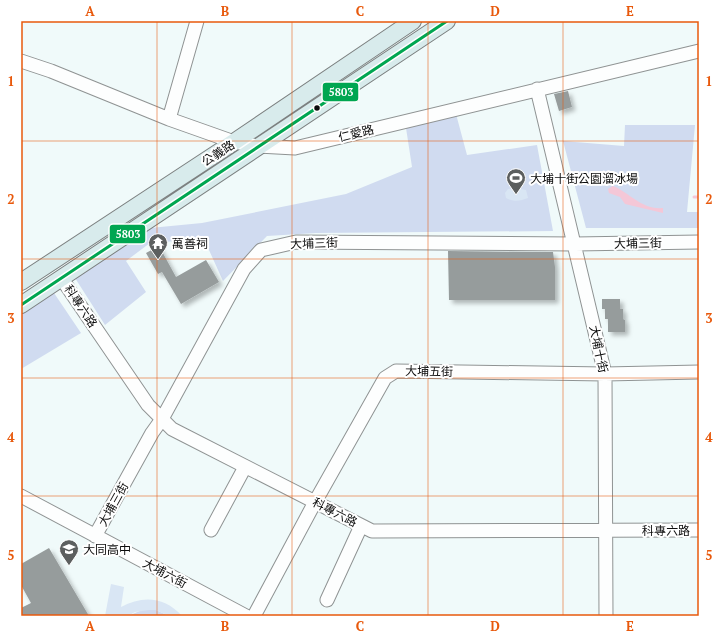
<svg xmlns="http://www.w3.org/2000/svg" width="720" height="637" font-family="'PT Serif','Noto Sans TC',serif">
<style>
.green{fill:#d0dbf0}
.pitch{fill:#d9e6f4}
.water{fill:#f4c7d7}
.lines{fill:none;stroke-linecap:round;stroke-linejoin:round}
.stream{stroke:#f4c7d7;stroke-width:3}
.building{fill:#969c9c;filter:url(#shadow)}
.minor-casing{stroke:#8f9393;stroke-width:15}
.major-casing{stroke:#7c8080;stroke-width:18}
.minor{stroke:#fdfefe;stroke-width:13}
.major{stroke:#d8ebec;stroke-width:16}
.bus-1-casing{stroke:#fff;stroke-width:6}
.bus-1{stroke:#00a651;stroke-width:3}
.grid{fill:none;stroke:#e8590c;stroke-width:1;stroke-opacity:0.55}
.bus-dot{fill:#0c0c0c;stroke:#fff;stroke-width:1.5}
.labels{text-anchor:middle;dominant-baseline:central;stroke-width:4;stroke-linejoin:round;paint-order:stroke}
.street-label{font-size:12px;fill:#0c0c0c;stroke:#fff}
.poi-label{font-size:12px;fill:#0c0c0c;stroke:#fff;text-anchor:start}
.line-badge{stroke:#fff;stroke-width:1.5}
.badge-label{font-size:11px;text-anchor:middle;font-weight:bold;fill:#fff}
.neatline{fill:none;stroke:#e8590c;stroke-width:1.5}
.grid-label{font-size:13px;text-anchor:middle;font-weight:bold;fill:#e8590c}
</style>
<defs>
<filter id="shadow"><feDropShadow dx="3.5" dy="3.5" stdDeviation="2" flood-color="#0004"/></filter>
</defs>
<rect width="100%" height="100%" fill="#f0fafa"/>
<!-- green -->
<path class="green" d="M 456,114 L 467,155 L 537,145 L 553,231 L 316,233 L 267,236 L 223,281 L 204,239 L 150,243 L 126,261 L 146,292 L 105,325 L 75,278 L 150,228 L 202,223 L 346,194 L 412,167 L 406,128 Z
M 625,125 L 695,125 L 687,212 L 699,212 L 699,228 L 586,228 L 563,141 L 624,146 Z
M 54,293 L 81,333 L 21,369 L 21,313 Z
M 142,610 L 156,610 L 169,616 L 128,616 Z"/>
<!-- pitch -->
<path class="pitch" d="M 516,188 L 526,190 L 528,198 C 520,201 514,202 506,198 L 505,193 L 508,189 Z
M 111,584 L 124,587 L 121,607 C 143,595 165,597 182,616 L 169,616 L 156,610 L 149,610 L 135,612 L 128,616 L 105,616 Z"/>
<!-- water -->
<path class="water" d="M 613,186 C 630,193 642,210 663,208 L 663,213 L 625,204 L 620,197 L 609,193 L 608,189 Z"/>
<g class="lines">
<!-- stream -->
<path class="stream" d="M 694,197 L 699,197"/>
</g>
<!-- building -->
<path class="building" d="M 568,91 L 572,107 L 559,111 L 554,94 Z
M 159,246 L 176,277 L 206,260 L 219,282 L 181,304 L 162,272 L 158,274 L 146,253 Z
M 448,251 L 553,252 L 555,267 L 555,300 L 449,300 Z
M 602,299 L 620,299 L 620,309 L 623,309 L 623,319 L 625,320 L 625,332 L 608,332 L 608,319 L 605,319 L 605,309 L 602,309 Z
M 49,548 L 89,616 L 21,616 L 21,608 L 31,603 L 21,585 L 21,564 Z"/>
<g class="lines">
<!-- minor casing -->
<g class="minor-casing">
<path id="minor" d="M 21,61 L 51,71 L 169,119 L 234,142 L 258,146 L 295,148 L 699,51
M 537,89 L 605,374 L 606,616
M 169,119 L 197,21
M 62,279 L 148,405 L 172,429 L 372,531 L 699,530
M 21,496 L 246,616
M 211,530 L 245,467
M 95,536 L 152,433 L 162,419 L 244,269 L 261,250 L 296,242 L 575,244 L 699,242
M 327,600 L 361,526
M 254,616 L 315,502 L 385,378 L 396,371 L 605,374 L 699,372"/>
</g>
<!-- major casing -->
<g class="major-casing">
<path id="major" d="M 21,282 L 234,142 L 413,21
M 21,305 L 447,21"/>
</g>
<!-- minor -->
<use href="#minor" class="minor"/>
<!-- major -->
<use href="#major" class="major"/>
<!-- bus-1 casing -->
<g class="bus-1-casing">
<path id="bus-1" d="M 21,305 L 447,21"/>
</g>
<!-- bus-1 -->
<use href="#bus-1" class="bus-1"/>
</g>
<!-- grid -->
<path class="grid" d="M 157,21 L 157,616M 292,21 L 292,616M 428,21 L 428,616M 563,21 L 563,616M 21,141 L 699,141M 21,259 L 699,259M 21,378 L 699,378M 21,496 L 699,496"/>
<!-- icons -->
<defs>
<g id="stadium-pin" transform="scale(1)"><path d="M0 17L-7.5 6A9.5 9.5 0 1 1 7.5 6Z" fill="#5c5f5f" stroke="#fff"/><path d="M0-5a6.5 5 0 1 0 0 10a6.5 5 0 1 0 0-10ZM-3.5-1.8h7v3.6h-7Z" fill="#fff"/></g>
<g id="temple-pin" transform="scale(1)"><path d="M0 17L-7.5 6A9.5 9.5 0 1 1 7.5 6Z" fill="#5c5f5f" stroke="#fff"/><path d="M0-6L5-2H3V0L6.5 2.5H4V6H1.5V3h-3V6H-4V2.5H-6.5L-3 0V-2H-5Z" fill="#fff"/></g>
<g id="school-pin" transform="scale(1)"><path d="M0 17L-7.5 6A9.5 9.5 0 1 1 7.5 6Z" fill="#5c5f5f" stroke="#fff"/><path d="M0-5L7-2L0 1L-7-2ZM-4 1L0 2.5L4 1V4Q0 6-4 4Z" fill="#fff"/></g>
</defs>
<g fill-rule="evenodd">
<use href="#stadium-pin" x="516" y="178"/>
<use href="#temple-pin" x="158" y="243"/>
<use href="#school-pin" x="69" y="549"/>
</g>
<!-- markers -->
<circle class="bus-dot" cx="317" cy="108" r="3.5"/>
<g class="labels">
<!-- street labels -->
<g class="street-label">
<text transform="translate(356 133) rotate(-14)">仁愛路</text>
<text transform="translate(218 153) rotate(-33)">公義路</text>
<text transform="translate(314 243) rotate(-2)">大埔三街</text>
<text transform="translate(638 243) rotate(-1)">大埔三街</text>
<text transform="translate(81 306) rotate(56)">科專六路</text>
<text transform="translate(599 349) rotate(78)">大埔十街</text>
<text transform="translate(429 371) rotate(1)">大埔五街</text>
<text transform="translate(113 504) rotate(-61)">大埔三街</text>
<text transform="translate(335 512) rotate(27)">科專六路</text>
<text x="666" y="530">科專六路</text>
<text transform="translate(165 573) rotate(28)">大埔六街</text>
</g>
<!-- poi labels -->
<g class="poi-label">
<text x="530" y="178">大埔十街公園溜冰場</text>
<text x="172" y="243">萬善祠</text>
<text x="83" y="549">大同高中</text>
</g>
</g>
<g class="line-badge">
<rect x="322" y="82" width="37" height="20" rx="4" fill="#00a651"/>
<rect x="109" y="224" width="37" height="20" rx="4" fill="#00a651"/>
</g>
<g class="badge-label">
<text x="341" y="96">5803</text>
<text x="128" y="238">5803</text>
</g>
<!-- border -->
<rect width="720" height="637" fill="none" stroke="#ffffff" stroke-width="44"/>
<rect x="22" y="22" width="676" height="593" class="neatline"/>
<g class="grid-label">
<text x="90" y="16">A</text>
<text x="225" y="16">B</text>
<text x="360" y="16">C</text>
<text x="495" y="16">D</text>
<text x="630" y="16">E</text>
<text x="11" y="86">1</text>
<text x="709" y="86">1</text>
<text x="11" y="204">2</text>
<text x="709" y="204">2</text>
<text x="11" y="323">3</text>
<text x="709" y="323">3</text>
<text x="11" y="442">4</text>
<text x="709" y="442">4</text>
<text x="11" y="560">5</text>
<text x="709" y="560">5</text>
<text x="90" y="631">A</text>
<text x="225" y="631">B</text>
<text x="360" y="631">C</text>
<text x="495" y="631">D</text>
<text x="630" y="631">E</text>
</g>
</svg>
